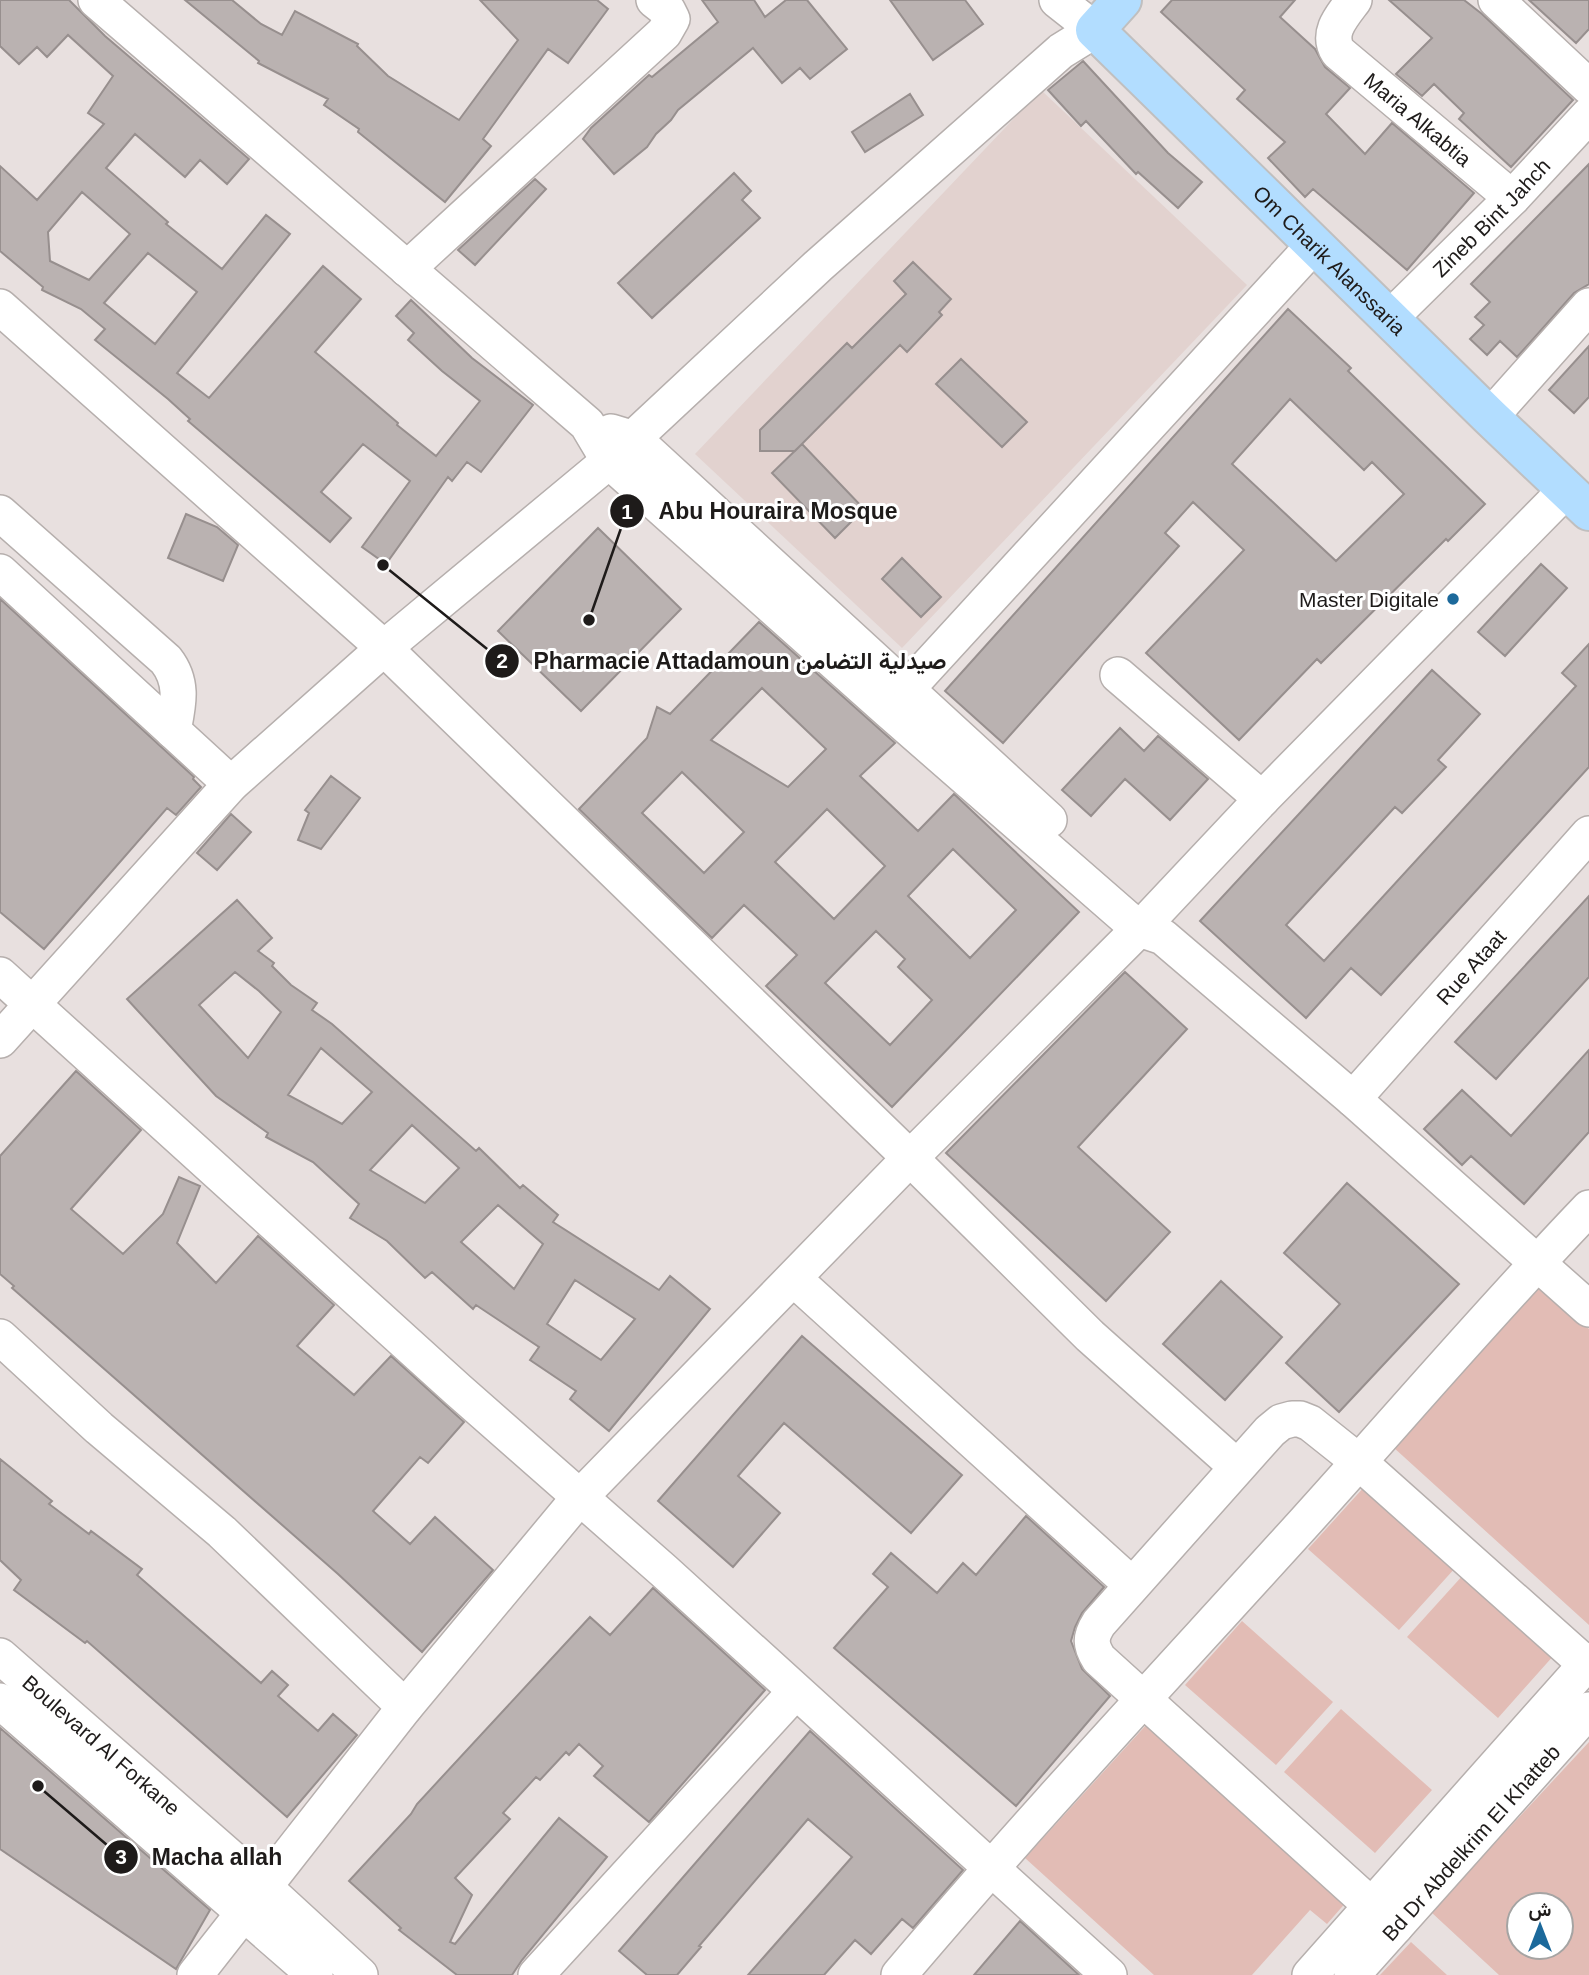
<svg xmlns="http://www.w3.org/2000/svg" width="1589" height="1975" font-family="Arial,Vazirmatn,sans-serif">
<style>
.built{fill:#e2d2cf}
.green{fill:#e2bcb5;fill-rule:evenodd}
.building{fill:#bab2b1;stroke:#978f8e;stroke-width:2;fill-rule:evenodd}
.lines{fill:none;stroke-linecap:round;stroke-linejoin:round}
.minor-casing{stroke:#b6afad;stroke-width:38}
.major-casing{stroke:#c0bfbf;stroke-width:42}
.minor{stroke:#fff;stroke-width:35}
.major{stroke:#b2ddff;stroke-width:38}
.poi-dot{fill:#1c699b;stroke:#fff;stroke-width:2.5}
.labels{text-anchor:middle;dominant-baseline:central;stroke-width:6;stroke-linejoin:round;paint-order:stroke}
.street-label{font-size:21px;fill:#1e1b1a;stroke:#fff}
.poi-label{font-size:21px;fill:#1e1b1a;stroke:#fff;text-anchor:end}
.leader{fill:none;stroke:#1e1b1a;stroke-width:2.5}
.callout-dot{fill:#1e1b1a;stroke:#fff;stroke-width:2.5}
.mark-label{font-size:21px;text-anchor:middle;font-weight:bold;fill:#fff}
.callout-label{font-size:23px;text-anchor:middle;font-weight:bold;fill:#1e1b1a;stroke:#fff;stroke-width:6;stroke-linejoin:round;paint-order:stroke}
</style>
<rect width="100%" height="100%" fill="#e8e0df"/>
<!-- built -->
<path class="built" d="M 1041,90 L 1247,285 L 902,648 L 695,454 Z"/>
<!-- green -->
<path class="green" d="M 1541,1286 L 1589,1329 L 1589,1625 L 1393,1447 Z
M 1365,1486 L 1456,1567 L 1399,1630 L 1308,1549 Z
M 1464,1574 L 1555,1654 L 1498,1718 L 1407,1637 Z
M 1242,1621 L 1333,1702 L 1276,1765 L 1185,1685 Z
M 1341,1709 L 1432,1790 L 1375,1853 L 1284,1772 Z
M 1158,1712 L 1355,1892 L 1327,1924 L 1310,1910 L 1252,1975 L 1154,1975 L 1025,1858 Z
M 1589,1742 L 1589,1975 L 1499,1975 L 1431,1912 ZM 1519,1905 L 1561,1905 L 1561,1947 L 1519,1947 Z
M 1411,1942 L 1447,1975 L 1380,1975 Z"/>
<!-- building -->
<path class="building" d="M 0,0 L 69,0 L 105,36 L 249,159 L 227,184 L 200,160 L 185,177 L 135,134 L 106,168 L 168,222 L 166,224 L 222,269 L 266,215 L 290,234 L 177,373 L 209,398 L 323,266 L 361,299 L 315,352 L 398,423 L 397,425 L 436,456 L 480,401 L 442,371 L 408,340 L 414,333 L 396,316 L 411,300 L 472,358 L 533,405 L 481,472 L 467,462 L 452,481 L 448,477 L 386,564 L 362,547 L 410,481 L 363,444 L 321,492 L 351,518 L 330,542 L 188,421 L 190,419 L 168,399 L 95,340 L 105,329 L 81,309 L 42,290 L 43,287 L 0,251 L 0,166 L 37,200 L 104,124 L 88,113 L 113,76 L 68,35 L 47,57 L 37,47 L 19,64 L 0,46 ZM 82,192 L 130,234 L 89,280 L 50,261 L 48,232 ZM 148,253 L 197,292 L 155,344 L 104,303 Z
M 185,0 L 232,0 L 261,24 L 282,35 L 295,11 L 358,44 L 357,46 L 388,76 L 459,120 L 518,40 L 480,0 L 597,0 L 608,9 L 568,63 L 548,49 L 483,139 L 491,146 L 445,202 L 358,132 L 359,129 L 324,105 L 328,99 L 258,63 L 259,61 Z
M 702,0 L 754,0 L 765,17 L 786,0 L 807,0 L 847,49 L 810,79 L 800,68 L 782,83 L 753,48 L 678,110 L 671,120 L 656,134 L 647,147 L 614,174 L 583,139 L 591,128 L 649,75 L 652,77 L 718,22 Z
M 890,0 L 965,0 L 983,24 L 933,60 Z
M 1172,0 L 1295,0 L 1280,17 L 1315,49 L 1325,67 L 1350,88 L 1326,114 L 1365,154 L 1392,123 L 1474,193 L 1407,270 L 1313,189 L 1305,197 L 1268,158 L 1285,142 L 1237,99 L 1245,90 L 1161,12 Z
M 1389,0 L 1464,0 L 1482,14 L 1573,100 L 1511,167 L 1459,119 L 1464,113 L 1434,84 L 1422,96 L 1396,74 L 1432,38 Z
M 1529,0 L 1589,0 L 1589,29 L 1576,43 Z
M 1083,61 L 1168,153 L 1202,182 L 1178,208 L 1138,172 L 1136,174 L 1086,121 L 1081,126 L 1048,90 Z
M 910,94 L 923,115 L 865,152 L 852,132 Z
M 1589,164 L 1589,284 L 1574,293 L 1517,357 L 1500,341 L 1487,355 L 1470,339 L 1484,325 L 1475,317 L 1490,302 L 1471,284 Z
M 734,173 L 751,191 L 742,200 L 760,218 L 652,318 L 618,283 Z
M 535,179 L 546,189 L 475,265 L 458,250 Z
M 913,262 L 951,299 L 939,312 L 942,315 L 907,352 L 900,345 L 795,451 L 760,451 L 760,430 L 847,343 L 852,348 L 906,294 L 894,281 Z
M 1288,309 L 1351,368 L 1348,371 L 1485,504 L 1448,541 L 1446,539 L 1321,663 L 1317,659 L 1239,740 L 1146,653 L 1244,550 L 1193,502 L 1165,533 L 1179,546 L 1003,743 L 945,691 ZM 1290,399 L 1364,470 L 1372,462 L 1404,494 L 1336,561 L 1232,464 Z
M 1589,346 L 1589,397 L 1574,413 L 1549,390 Z
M 961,359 L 1027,422 L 1002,447 L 936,384 Z
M 802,444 L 864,509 L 835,538 L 772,473 Z
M 186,514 L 217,527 L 238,545 L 223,581 L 168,558 Z
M 598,528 L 681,609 L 581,711 L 498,631 Z
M 902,558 L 941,597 L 921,617 L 882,579 Z
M 1541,564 L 1567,588 L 1505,656 L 1478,632 Z
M 0,599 L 194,777 L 193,779 L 201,787 L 176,815 L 167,808 L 44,949 L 0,912 Z
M 759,622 L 895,743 L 860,776 L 918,831 L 954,794 L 1079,912 L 892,1107 L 766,986 L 797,955 L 744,905 L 712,938 L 579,809 L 647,738 L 657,707 L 670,714 ZM 762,688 L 826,749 L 788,787 L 711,740 ZM 682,772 L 744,832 L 704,873 L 642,813 ZM 827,809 L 885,866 L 834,919 L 775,862 ZM 953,849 L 1016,910 L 970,958 L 908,896 ZM 876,931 L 905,959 L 898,967 L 932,1000 L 890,1045 L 825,983 Z
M 1589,644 L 1589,767 L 1381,995 L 1351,968 L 1306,1018 L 1200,921 L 1432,670 L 1480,714 L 1438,760 L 1446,767 L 1402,813 L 1395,807 L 1286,925 L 1324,961 L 1576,686 L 1562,673 Z
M 1120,728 L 1144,751 L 1158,736 L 1208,779 L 1170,820 L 1125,779 L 1091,816 L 1062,790 Z
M 331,776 L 360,798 L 321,849 L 298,840 L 309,813 L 305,810 Z
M 231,814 L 251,832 L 217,870 L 197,853 Z
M 1589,896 L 1589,977 L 1496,1079 L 1455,1042 Z
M 237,900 L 272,938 L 258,951 L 274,963 L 272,966 L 291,985 L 317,1003 L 312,1010 L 332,1024 L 476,1151 L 479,1148 L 520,1188 L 523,1185 L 558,1215 L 553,1222 L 659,1290 L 670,1276 L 710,1309 L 609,1431 L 570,1399 L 576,1391 L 530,1360 L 539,1347 L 476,1305 L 473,1309 L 432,1272 L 425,1278 L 387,1241 L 350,1218 L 359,1204 L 313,1162 L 266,1137 L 268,1133 L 216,1096 L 127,999 ZM 235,972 L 259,991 L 281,1012 L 248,1058 L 199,1005 ZM 321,1048 L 372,1092 L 342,1124 L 288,1095 ZM 412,1125 L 459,1168 L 425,1203 L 370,1170 ZM 498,1205 L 543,1244 L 514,1289 L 461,1242 ZM 575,1280 L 635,1319 L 601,1360 L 547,1324 Z
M 1125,972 L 1187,1029 L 1078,1147 L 1170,1232 L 1106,1301 L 946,1153 Z
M 1589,1050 L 1589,1132 L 1524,1204 L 1471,1156 L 1462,1165 L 1424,1129 L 1462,1090 L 1511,1136 Z
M 76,1071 L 141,1130 L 71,1209 L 123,1254 L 163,1214 L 179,1177 L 200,1186 L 177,1243 L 216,1283 L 258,1236 L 334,1305 L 297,1346 L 354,1395 L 391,1356 L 464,1422 L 428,1463 L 420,1457 L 373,1511 L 410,1544 L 435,1517 L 493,1570 L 422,1652 L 338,1574 L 12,1288 L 14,1286 L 0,1274 L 0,1156 Z
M 1347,1183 L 1459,1284 L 1339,1412 L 1286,1363 L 1340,1304 L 1284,1253 Z
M 1221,1281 L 1282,1337 L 1225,1400 L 1163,1344 Z
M 802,1336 L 962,1475 L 911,1533 L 784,1423 L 738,1476 L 780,1513 L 733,1567 L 658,1501 Z
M 0,1459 L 52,1501 L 49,1504 L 89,1534 L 91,1531 L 142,1569 L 137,1575 L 261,1683 L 272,1671 L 288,1685 L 278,1696 L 318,1731 L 333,1714 L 357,1735 L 287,1817 L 87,1641 L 85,1643 L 14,1590 L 21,1580 L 0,1560 Z
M 1026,1516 L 1104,1587 L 1082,1613 L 1075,1627 L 1071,1641 L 1082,1669 L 1110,1696 L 1016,1806 L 834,1648 L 888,1587 L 873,1574 L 891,1553 L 937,1593 L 963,1563 L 976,1575 Z
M 653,1588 L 765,1690 L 649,1822 L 594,1776 L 603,1766 L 579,1744 L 569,1755 L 566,1752 L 540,1780 L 536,1777 L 503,1813 L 510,1819 L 455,1878 L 472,1895 L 450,1942 L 455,1944 L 559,1818 L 607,1857 L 522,1960 L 512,1975 L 457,1975 L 399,1930 L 401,1928 L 349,1881 L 411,1814 L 417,1804 L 590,1617 L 610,1635 Z
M 0,1728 L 210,1910 L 176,1969 L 0,1849 Z
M 810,1731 L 963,1870 L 913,1928 L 902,1919 L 871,1954 L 855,1940 L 824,1975 L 748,1975 L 852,1857 L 808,1819 L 699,1946 L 701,1947 L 677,1975 L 647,1975 L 619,1951 Z
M 1020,1921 L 1079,1975 L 974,1975 Z"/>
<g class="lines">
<!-- minor casing -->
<g class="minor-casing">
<g id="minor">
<path d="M 96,0 L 587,424 L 609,461 L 888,710 L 1139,929 L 1163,937 L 1353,1099 L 1589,1309"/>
<path id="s1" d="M 1354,0 C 1342,16 1326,33 1338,52 L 1512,198"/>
<path d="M 1496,0 L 1589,87"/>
<path d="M 407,269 L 664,33 L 672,19 L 668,11 L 654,0"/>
<path d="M 0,307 L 384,648 L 910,1158 L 1090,1336 L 1237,1467"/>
<path id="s2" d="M 1389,319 L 1512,198 L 1589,115"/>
<path d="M 1490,417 L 1589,306"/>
<path d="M 611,432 L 634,439 L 1049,820"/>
<path d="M 0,513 L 166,660 C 184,683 178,705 173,731"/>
<path d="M 0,572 L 231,784"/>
<path d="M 1118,675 L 1262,799"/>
<path d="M 893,704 L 1314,245"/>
<path d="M 0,975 L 458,1390 L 664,1571 L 1109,1975"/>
<path d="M 0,1040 L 231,784 L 384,648 L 609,461 L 818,266 L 1061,51 L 1095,30 L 1057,0"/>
<path id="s3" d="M 1353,1099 L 1589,834"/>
<path d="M 794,1279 L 1132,1585"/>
<path d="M 0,1337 L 99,1428 L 222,1532 L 405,1707"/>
<path id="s4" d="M 0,1656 L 263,1886 L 360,1975"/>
<path d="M 0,1701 L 315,1975"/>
<path d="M 1395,1927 L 1099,1659 C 1090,1645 1090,1637 1099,1623 L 1270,1431 L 1281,1422 L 1292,1419 L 1300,1419 L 1310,1423 L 1359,1462 L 1589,1667"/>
<path d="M 195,1975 L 405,1707 L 579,1498 L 910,1158 L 1152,916 L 1262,799 L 1566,490"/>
<path d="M 536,1975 L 795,1692"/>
<path d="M 899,1975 C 1030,1820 1169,1672 1305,1522 C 1400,1417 1491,1310 1589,1208"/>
<path d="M 1310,1975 L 1589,1661"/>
<path id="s5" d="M 1352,1975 L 1589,1710"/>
</g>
</g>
<!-- major casing -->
<g class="major-casing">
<g id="major">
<path id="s6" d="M 1122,0 L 1095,30 L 1490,417 L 1589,511"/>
</g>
</g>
<!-- minor -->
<use href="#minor" class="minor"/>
<!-- major -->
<use href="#major" class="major"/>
</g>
<!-- markers -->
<circle class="poi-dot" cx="1453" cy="599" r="7"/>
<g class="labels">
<!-- street labels -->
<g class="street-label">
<text stroke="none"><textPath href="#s1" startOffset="163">Maria Alkabtia</textPath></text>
<text stroke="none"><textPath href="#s2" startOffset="144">Zineb Bint Jahch</textPath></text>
<text stroke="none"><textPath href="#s6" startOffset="369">Om Charik Alanssaria</textPath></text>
<text stroke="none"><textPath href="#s3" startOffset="177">Rue Ataat</textPath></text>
<text stroke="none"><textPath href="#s4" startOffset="135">Boulevard Al Forkane</textPath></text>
<text stroke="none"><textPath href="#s5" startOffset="178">Bd Dr Abdelkrim El Khatteb</textPath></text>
</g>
<!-- poi labels -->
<g class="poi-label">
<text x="1439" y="599">Master Digitale</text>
</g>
</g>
<!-- callouts -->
<path class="leader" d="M589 620L627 511M383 565L502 661M38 1786L121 1857"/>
<g class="callout-dot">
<circle cx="589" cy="620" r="7"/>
<circle cx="383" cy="565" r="7"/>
<circle cx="38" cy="1786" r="7"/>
<circle cx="627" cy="511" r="18"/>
<circle cx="502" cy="661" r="18"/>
<circle cx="121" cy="1857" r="18"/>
</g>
<g class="mark-label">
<text x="627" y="519">1</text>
<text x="502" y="668">2</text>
<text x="121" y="1864">3</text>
</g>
<g class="callout-label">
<text x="778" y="519">Abu Houraira Mosque</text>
<text x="740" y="669">Pharmacie Attadamoun صيدلية التضامن</text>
<text x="217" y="1865">Macha allah</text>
</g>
<!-- north arrow -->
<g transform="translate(1540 1926)"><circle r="33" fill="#ffffff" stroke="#a5a4a3" stroke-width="2"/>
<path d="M0-5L12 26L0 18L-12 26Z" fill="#1c699b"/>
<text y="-10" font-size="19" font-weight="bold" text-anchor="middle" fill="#1e1b1a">ش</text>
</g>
</svg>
